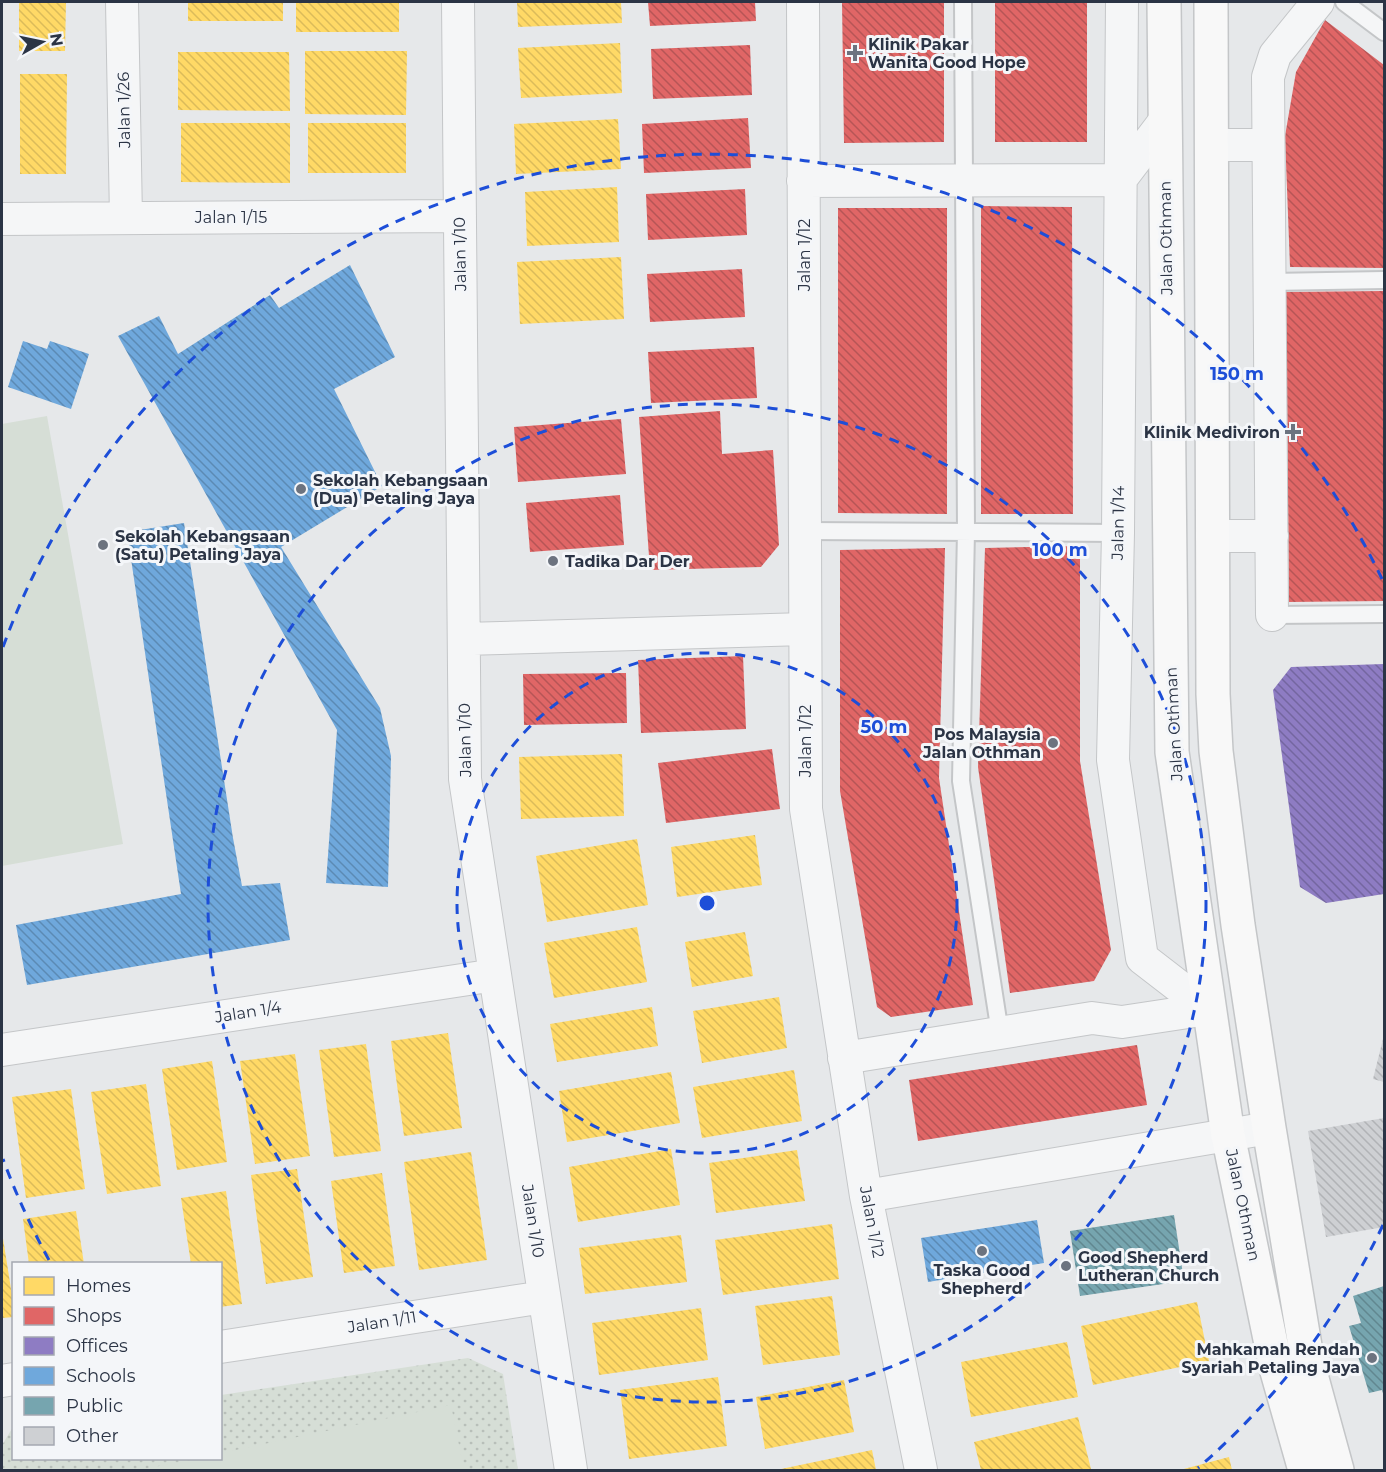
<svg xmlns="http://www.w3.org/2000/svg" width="1386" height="1472" font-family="Montserrat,sans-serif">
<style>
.park{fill:url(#park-dots)}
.garden{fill:#d6ded6}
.homes{fill:url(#homes-back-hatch)}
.shops{fill:url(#shops-back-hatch)}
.offices{fill:url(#offices-back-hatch)}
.schools{fill:url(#schools-back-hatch)}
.public{fill:url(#public-back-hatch)}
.building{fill:url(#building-back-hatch)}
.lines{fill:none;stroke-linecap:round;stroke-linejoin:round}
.lane-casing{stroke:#c4c6c8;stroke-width:20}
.street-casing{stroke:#c4c6c8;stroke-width:34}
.secondary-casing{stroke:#c4c6c8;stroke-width:36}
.lane{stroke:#f5f6f7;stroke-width:16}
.street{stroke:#f5f6f7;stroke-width:32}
.secondary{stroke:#f8f8f8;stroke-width:33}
.ring{fill:none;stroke:#1d4ed8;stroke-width:3;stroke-dasharray:10 8}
.poi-dot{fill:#6c737f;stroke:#f4f6f9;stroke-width:2}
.labels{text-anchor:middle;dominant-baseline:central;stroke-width:6;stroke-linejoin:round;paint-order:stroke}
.poi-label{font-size:16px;font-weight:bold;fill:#2b3445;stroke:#f4f6f9;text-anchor:start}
.street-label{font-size:16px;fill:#2b3445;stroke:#f4f6f9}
.centre{fill:#1d4ed8;stroke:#f4f6f9;stroke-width:3}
.ring-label{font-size:18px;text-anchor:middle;font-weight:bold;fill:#1d4ed8;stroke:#f4f6f9;stroke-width:6;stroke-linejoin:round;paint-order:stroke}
</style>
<defs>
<pattern id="park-dots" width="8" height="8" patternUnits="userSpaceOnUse" patternTransform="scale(1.5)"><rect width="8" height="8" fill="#d6ded6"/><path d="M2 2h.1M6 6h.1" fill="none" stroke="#b8bfb9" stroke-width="1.8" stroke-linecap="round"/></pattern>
<pattern id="homes-back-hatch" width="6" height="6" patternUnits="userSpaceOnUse" patternTransform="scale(1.5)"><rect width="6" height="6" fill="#ffd966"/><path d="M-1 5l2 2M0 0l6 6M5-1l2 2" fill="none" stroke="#dbbb5a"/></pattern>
<pattern id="shops-back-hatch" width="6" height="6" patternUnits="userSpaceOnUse" patternTransform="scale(1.5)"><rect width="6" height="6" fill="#e06666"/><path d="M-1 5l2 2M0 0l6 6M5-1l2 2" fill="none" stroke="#b65556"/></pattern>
<pattern id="offices-back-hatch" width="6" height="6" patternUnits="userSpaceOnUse" patternTransform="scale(1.5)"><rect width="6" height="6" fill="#8e7cc3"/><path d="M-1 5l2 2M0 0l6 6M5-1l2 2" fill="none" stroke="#7466a0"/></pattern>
<pattern id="schools-back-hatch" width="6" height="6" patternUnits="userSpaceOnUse" patternTransform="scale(1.5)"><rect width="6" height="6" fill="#6fa8dc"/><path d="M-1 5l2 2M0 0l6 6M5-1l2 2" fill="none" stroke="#5b8ab4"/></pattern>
<pattern id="public-back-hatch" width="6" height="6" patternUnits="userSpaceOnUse" patternTransform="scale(1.5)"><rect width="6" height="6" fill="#76a5af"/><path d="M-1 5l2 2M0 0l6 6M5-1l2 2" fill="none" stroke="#618790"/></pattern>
<pattern id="building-back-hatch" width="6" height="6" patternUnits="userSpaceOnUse" patternTransform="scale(1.5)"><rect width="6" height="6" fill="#ced0d3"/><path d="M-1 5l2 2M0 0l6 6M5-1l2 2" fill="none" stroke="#b1b3b6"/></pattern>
</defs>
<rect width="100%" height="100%" fill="#e6e8ea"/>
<!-- park -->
<path class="park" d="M 468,1358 L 503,1374 L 518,1470 L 2,1470 L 2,1445 L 13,1427 L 14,1458 L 220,1458 L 221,1395 Z"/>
<!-- garden -->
<path class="garden" d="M 47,416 L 123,844 L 2,866 L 2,424 Z
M 451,1405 L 464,1470 L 138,1470 L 196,1459 L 220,1458 L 221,1453 Z"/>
<!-- homes -->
<path class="homes" d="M 19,2 L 66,2 L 65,51 L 19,51 Z
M 188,2 L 283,2 L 283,21 L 188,21 Z
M 296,2 L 399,2 L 399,32 L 296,32 Z
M 517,2 L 621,2 L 622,23 L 518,27 Z
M 620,43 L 622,93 L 521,98 L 518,48 Z
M 305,51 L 407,51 L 406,115 L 305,114 Z
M 178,52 L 289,52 L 290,111 L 178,110 Z
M 20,74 L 67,74 L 66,174 L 20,174 Z
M 618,119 L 621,169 L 516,174 L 514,124 Z
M 181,123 L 290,123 L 290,183 L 181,182 Z
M 308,123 L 406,123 L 406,173 L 308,173 Z
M 617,187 L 619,242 L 527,246 L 525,192 Z
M 621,257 L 624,319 L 520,324 L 517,262 Z
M 622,754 L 624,816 L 521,819 L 519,757 Z
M 755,835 L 762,885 L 677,897 L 671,847 Z
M 637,839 L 648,905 L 547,922 L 536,856 Z
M 637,927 L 647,982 L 554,998 L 544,943 Z
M 745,932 L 753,976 L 692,987 L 685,942 Z
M 779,997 L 787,1048 L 702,1063 L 693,1011 Z
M 652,1007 L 658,1046 L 557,1062 L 550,1024 Z
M 448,1033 L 462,1128 L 404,1136 L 391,1041 Z
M 366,1044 L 381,1151 L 334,1157 L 319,1050 Z
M 295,1054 L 310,1156 L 255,1164 L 240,1061 Z
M 212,1061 L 227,1162 L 177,1170 L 162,1069 Z
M 794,1070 L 802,1121 L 702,1138 L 693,1087 Z
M 671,1072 L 680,1123 L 567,1142 L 559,1091 Z
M 146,1084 L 161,1186 L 107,1194 L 91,1092 Z
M 71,1089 L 85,1189 L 26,1198 L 12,1097 Z
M 671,1149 L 680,1205 L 578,1222 L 569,1167 Z
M 797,1150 L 805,1201 L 716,1213 L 709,1163 Z
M 471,1152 L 487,1260 L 419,1270 L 404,1162 Z
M 297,1169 L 313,1277 L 266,1284 L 251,1175 Z
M 382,1173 L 395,1266 L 344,1273 L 331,1181 Z
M 226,1191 L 242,1304 L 220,1307 L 220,1264 L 191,1264 L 181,1198 Z
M 76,1211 L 84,1264 L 29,1264 L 23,1219 Z
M 832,1224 L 839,1279 L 723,1295 L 715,1240 Z
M 2,1232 L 14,1308 L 14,1317 L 2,1318 Z
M 681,1235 L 687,1282 L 585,1294 L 579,1248 Z
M 832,1296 L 840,1355 L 763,1365 L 755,1306 Z
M 1197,1302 L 1209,1361 L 1093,1385 L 1081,1326 Z
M 701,1308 L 708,1360 L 599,1375 L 592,1323 Z
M 1067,1342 L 1078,1397 L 971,1417 L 961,1362 Z
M 718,1377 L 727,1446 L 629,1459 L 620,1390 Z
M 844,1380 L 854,1432 L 765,1449 L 756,1397 Z
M 1078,1417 L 1091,1469 L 981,1470 L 974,1442 Z
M 872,1450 L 876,1470 L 781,1470 L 781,1469 Z
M 1229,1457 L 1232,1470 L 1180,1470 Z"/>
<!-- shops -->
<path class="shops" d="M 648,2 L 755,2 L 756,21 L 650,26 Z
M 842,2 L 944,2 L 944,142 L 844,143 Z
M 995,2 L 1087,2 L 1087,142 L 995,142 Z
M 1325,20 L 1384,65 L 1384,268 L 1290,267 L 1285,136 L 1296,72 Z
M 750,45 L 752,95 L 653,99 L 651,49 Z
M 748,118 L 751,168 L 644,173 L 642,124 Z
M 745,189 L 747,235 L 648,240 L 646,194 Z
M 981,206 L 1072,207 L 1073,514 L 981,514 Z
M 838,208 L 947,208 L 947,514 L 838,513 Z
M 742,269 L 745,317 L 650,322 L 647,274 Z
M 1384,291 L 1384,601 L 1289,602 L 1286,292 Z
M 754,347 L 757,398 L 651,403 L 648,352 Z
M 720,411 L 722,454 L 773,450 L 779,545 L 761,567 L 650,570 L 639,417 Z
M 621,419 L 626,474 L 518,482 L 514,427 Z
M 620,495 L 624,545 L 530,552 L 526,503 Z
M 1080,546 L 1080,761 L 1111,950 L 1094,981 L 1010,993 L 978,767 L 985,548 Z
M 945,548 L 939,778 L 973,1005 L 891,1017 L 877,1007 L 840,791 L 840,550 Z
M 743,656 L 746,729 L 641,733 L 638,660 Z
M 626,673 L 627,723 L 524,725 L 523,674 Z
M 772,749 L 780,809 L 666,823 L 658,763 Z
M 1137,1045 L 1147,1105 L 918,1141 L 909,1080 Z"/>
<!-- offices -->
<path class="offices" d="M 1384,664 L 1384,894 L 1326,903 L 1300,887 L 1273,690 L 1291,667 Z"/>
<!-- schools -->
<path class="schools" d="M 350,265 L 395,357 L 334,389 L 382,486 L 281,547 L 380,708 L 391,756 L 388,887 L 326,883 L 337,730 L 118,336 L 159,316 L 178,354 L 270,295 L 279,308 Z
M 23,341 L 47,349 L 50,341 L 89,354 L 71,409 L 8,387 Z
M 184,523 L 233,838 L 242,886 L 280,883 L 290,940 L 27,985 L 16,925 L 181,894 L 127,532 Z
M 1037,1220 L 1044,1263 L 928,1282 L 921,1238 Z"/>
<!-- public -->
<path class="public" d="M 1174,1215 L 1184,1281 L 1080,1296 L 1070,1231 Z
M 1384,1286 L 1384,1397 L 1382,1390 L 1369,1393 L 1349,1326 L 1361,1323 L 1353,1296 Z"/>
<!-- building -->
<path class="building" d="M 1384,1035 L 1384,1082 L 1373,1079 Z
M 1384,1118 L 1384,1227 L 1326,1237 L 1308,1131 Z"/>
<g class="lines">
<!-- lane casing -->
<g class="lane-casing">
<path id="lane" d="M 963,2 L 966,531 L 961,781 L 1000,1033
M 1344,2 L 1384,32
M 1268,282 L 1384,280
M 804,531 L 1118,533
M 1272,615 L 1384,614"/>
</g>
<!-- street casing -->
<g class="street-casing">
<path id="street" d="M 122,2 L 126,218
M 458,2 L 465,779 L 571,1470
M 803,2 L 806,809 L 866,1196 L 921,1470
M 1122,2 L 1118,533 L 1113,760 L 1142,958 L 1208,1009
M 1212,145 L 1268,145
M 803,181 L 1120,180 L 1164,122
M 2,219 L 460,216
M 1212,536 L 1272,536
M 1272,615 L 1268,77 L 1275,55 L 1318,2
M 464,639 L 805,629
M 2,1050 L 495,975
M 844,1058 L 1092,1018 L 1122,1022 L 1208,1009
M 866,1196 L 1269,1128
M 220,1347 L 544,1297
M 2,1381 L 14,1379"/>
</g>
<!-- secondary casing -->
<g class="secondary-casing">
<path id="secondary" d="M 1164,2 L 1172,752 L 1228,1135 L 1276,1368 L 1305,1470
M 1211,2 L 1213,694 L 1216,751 L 1238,925 L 1269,1128 L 1308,1364 L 1337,1470"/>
</g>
<!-- lane -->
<use href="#lane" class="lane"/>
<!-- street -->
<use href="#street" class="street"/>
<!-- secondary -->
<use href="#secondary" class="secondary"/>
</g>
<!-- distance rings -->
<g class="ring">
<circle cx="707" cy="903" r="250"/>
<circle cx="707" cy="903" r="499"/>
<path d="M1383 1225A749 749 0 0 1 1198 1468M49 1260A749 749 0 0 1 3 1159M3 647A749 749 0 0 1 1383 581"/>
</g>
<!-- markers -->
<g class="poi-dot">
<path d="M852 44h6v6h6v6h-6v6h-6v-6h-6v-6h6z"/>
<path d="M1290 423h6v6h6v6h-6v6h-6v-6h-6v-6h6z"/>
<circle cx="301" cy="489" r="6"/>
<circle cx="103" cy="545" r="6"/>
<circle cx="553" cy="561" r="6"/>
<circle cx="1053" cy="743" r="6"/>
<circle cx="982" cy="1251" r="6"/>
<circle cx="1066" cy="1266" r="6"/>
<circle cx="1372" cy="1358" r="6"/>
</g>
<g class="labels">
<!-- poi labels -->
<g class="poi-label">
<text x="868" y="44">Klinik Pakar<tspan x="868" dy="18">Wanita Good Hope</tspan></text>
<text x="1280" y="432" text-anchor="end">Klinik Mediviron</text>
<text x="313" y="480">Sekolah Kebangsaan<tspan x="313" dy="18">(Dua) Petaling Jaya</tspan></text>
<text x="115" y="536">Sekolah Kebangsaan<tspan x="115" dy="18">(Satu) Petaling Jaya</tspan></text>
<text x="565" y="561">Tadika Dar Der</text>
<text x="1041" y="734" text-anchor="end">Pos Malaysia<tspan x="1041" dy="18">Jalan Othman</tspan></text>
<text x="1078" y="1257">Good Shepherd<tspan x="1078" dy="18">Lutheran Church</tspan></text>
<text x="982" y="1270" text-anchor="middle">Taska Good<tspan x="982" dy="18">Shepherd</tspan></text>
<text x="1360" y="1349" text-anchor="end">Mahkamah Rendah<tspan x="1360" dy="18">Syariah Petaling Jaya</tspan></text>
</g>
<!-- street labels -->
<g class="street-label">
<text transform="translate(124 110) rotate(-91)">Jalan 1/26</text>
<text x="231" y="217">Jalan 1/15</text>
<text transform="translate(1166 238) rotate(-91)">Jalan Othman</text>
<text transform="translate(460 254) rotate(-91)">Jalan 1/10</text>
<text transform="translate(804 255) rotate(-90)">Jalan 1/12</text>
<text transform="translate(1118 523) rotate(-89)">Jalan 1/14</text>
<text transform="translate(1174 724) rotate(-93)">Jalan Othman</text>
<text transform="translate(465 740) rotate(-91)">Jalan 1/10</text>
<text transform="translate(805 741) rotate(-90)">Jalan 1/12</text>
<text transform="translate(248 1012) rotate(-9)">Jalan 1/4</text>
<text transform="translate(1243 1205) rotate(78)">Jalan Othman</text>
<text transform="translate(533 1221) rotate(81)">Jalan 1/10</text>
<text transform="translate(872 1222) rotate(79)">Jalan 1/12</text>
<text transform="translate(382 1322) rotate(-9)">Jalan 1/11</text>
</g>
</g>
<circle cx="707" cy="903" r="9" class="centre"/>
<g class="ring-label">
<text x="1237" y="380">150 m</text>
<text x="1060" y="556">100 m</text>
<text x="884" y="733">50 m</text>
</g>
<!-- border -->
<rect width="1386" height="1472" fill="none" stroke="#2b3445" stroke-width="6"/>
<!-- legend -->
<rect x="12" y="1262" width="210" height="198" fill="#f4f6f9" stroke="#a4a8b1" stroke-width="1.5"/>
<rect x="24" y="1277" width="30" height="18" fill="#ffd966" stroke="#a4a8b1" stroke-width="1.5"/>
<text x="66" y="1292" font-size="18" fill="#2b3445">Homes</text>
<rect x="24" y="1307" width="30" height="18" fill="#e06666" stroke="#a4a8b1" stroke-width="1.5"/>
<text x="66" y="1322" font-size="18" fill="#2b3445">Shops</text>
<rect x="24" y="1337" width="30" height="18" fill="#8e7cc3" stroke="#a4a8b1" stroke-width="1.5"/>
<text x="66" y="1352" font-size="18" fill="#2b3445">Offices</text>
<rect x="24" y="1367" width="30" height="18" fill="#6fa8dc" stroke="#a4a8b1" stroke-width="1.5"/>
<text x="66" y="1382" font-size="18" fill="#2b3445">Schools</text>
<rect x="24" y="1397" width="30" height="18" fill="#76a5af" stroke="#a4a8b1" stroke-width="1.5"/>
<text x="66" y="1412" font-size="18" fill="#2b3445">Public</text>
<rect x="24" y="1427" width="30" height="18" fill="#ced0d3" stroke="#a4a8b1" stroke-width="1.5"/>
<text x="66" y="1442" font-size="18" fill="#2b3445">Other</text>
<!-- north arrow -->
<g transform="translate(42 42) rotate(81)" stroke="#f4f6f9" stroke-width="4.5" paint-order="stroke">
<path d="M0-4.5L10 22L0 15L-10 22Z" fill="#2b3445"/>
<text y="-9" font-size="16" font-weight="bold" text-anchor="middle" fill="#2b3445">N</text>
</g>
</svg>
